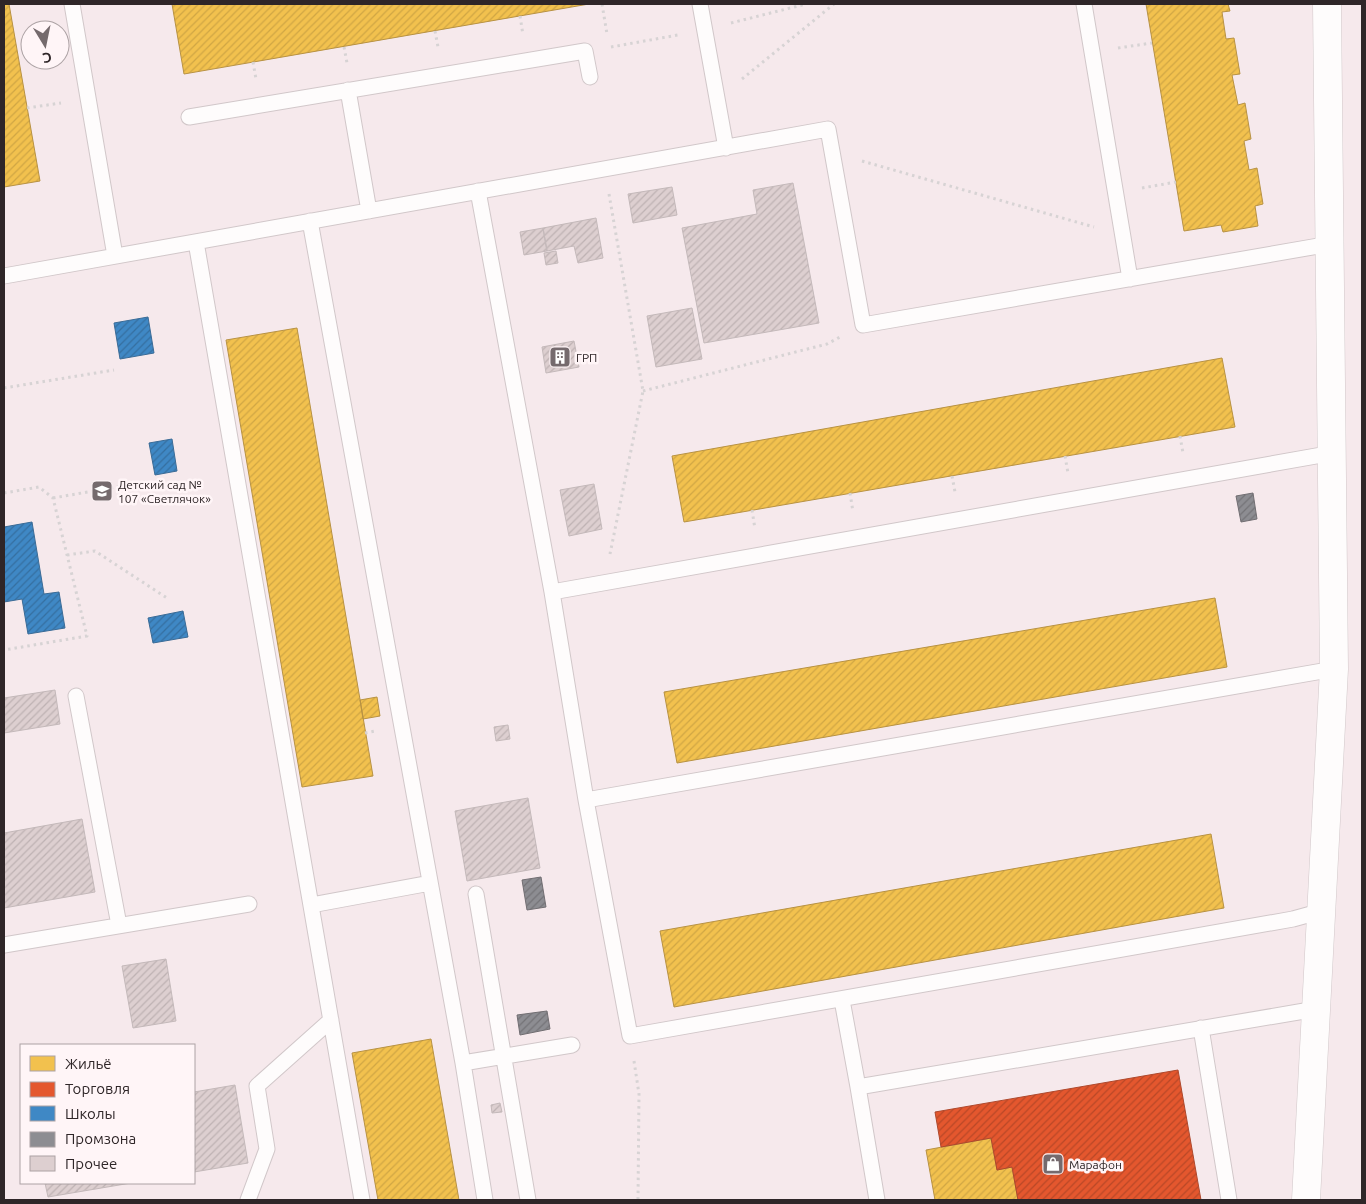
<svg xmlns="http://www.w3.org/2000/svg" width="1366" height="1204" font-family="Ubuntu,sans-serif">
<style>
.homes{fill:url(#homes-hatch);stroke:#b89243}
.shops{fill:url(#shops-hatch);stroke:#ae482c}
.schools{fill:url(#schools-hatch);stroke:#3a6b96}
.industry{fill:url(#industry-hatch);stroke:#716e72}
.building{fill:url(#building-hatch);stroke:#c4b9ba}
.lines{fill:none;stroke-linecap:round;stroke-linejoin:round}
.service-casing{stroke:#d1c7c9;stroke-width:17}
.minor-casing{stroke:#d1c7c9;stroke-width:29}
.path{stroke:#d7d3d4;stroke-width:3;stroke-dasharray:2.5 4;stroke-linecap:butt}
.service{stroke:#fefcfc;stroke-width:15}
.minor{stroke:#fefcfc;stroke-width:28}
.labels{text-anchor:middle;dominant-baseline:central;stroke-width:5;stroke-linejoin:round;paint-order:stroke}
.poi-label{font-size:12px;fill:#2f2628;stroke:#fff5f7;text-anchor:start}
</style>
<defs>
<pattern id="homes-hatch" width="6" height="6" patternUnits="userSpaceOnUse" patternTransform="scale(1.25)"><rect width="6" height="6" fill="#f2c14e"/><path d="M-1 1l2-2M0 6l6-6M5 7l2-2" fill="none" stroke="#d0a644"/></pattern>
<pattern id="shops-hatch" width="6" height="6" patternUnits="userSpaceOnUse" patternTransform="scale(1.25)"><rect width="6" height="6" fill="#e4572e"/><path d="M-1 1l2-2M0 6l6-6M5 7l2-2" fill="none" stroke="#b94827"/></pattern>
<pattern id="schools-hatch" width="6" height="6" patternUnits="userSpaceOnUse" patternTransform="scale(1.25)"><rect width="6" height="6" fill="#3f88c5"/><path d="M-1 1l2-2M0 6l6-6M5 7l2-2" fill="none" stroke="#356fa0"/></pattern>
<pattern id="industry-hatch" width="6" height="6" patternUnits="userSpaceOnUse" patternTransform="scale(1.25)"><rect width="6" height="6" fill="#8d8d92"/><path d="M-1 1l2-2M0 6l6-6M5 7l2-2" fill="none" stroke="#747377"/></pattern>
<pattern id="building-hatch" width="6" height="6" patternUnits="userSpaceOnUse" patternTransform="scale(1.25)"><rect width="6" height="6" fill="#ddcfd0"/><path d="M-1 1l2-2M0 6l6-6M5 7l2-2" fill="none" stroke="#beb2b3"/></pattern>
</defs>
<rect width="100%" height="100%" fill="#f6e9ec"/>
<!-- homes -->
<path class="homes" d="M 4,4 L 9,4 L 40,181 L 4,187 Z
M 172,4 L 589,4 L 184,74 Z
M 1146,4 L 1228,4 L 1230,11 L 1222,12 L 1226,39 L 1234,38 L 1240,74 L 1232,75 L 1238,105 L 1245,103 L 1251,139 L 1244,141 L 1249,170 L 1257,168 L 1263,204 L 1255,206 L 1258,226 L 1223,232 L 1221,225 L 1184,231 Z
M 297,328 L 373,776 L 302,787 L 226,340 Z
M 1222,358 L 1235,427 L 684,522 L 672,456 Z
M 1215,598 L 1227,667 L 677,763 L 664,692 Z
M 377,697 L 380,716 L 363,719 L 360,700 Z
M 1211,834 L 1224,908 L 674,1007 L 660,931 Z
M 431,1039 L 459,1200 L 378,1200 L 352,1053 Z
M 991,1138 L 997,1170 L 1012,1167 L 1018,1200 L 935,1200 L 926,1150 Z"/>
<!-- shops -->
<path class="shops" d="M 1178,1070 L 1201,1200 L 1018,1200 L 1012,1167 L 997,1170 L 991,1138 L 941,1147 L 935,1112 Z"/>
<!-- schools -->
<path class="schools" d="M 148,317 L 154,353 L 120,359 L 114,323 Z
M 172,439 L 177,471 L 155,475 L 149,443 Z
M 32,522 L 44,594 L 59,592 L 65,628 L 28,634 L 22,599 L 4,602 L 4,527 Z
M 183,611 L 188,637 L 153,643 L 148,618 Z"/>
<!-- industry -->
<path class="industry" d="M 1253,493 L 1257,519 L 1241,522 L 1236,496 Z
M 541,877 L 546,907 L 527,910 L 522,880 Z
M 547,1011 L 550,1029 L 520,1035 L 517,1015 Z"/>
<!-- building -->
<path class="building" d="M 793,183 L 819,323 L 704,343 L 682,228 L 757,214 L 753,190 Z
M 672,187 L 677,215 L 633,223 L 628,194 Z
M 596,218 L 603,258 L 578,263 L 574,246 L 547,251 L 543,228 Z
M 543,228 L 547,251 L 524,255 L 520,232 Z
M 556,251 L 558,263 L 546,265 L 544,253 Z
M 692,308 L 702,359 L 656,367 L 647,316 Z
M 574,341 L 579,367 L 546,373 L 542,347 Z
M 594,484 L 602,529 L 569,536 L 560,490 Z
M 55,690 L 60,724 L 4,733 L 4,698 Z
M 508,725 L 510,739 L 496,741 L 494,727 Z
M 528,798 L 540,868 L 467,881 L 455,811 Z
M 82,819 L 95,892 L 4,908 L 4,833 Z
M 166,959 L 176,1021 L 133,1028 L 122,966 Z
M 235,1085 L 248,1163 L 194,1172 L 194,1092 Z
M 500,1103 L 502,1112 L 492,1113 L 491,1105 Z
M 45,1183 L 131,1183 L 48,1197 Z"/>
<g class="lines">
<!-- service casing -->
<g class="service-casing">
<path id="service" d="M 72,4 L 115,256
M 700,4 L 726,148
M 1084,4 L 1130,279
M 348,90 L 369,211
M 189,117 L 585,51 L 590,77
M 478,191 L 552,592 L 586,800 L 630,1036 L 1293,919 L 1322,911
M 310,221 L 463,1063 L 485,1200
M 196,242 L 362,1200
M 4,276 L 828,129 L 863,325 L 1330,244
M 552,592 L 1333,453
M 76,696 L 119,925
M 586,800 L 1334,669
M 476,894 L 528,1200
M 311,905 L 430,883
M 4,945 L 249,904
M 842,1000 L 858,1087
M 1201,1028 L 1229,1200
M 463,1063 L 572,1045
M 248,1200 L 267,1149 L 257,1086 L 331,1020
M 877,1200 L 858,1087 L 1316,1009"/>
</g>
<!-- minor casing -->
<g class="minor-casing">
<path id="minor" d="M 1306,1200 L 1334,669 L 1327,4"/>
</g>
<!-- path -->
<path class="path" d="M 602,4 L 607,34
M 520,16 L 523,35
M 731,23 L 806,4
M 435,31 L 438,47
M 344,47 L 347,63
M 611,47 L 678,35
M 1118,48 L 1152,43
M 253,62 L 256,79
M 742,79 L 834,4
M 27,108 L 61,103
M 862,161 L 1094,227
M 1142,188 L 1176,182
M 609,194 L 643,391 L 610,554
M 4,388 L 114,370
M 643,391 L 827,344 L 840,337
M 1180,436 L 1183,453
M 1065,456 L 1068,473
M 952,476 L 955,492
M 4,493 L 39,487 L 53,498 L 87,636 L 4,650
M 850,493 L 853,512
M 53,498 L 145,482
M 752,510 L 755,529
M 67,555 L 95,551 L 167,598
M 365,733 L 375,731
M 634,1061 L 639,1094 L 638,1200"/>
<!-- service -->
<use href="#service" class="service"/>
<!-- minor -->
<use href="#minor" class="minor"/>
</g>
<!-- icons -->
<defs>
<g id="building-square" transform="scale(1.125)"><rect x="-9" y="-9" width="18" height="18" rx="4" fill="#756a6d" stroke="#fff5f7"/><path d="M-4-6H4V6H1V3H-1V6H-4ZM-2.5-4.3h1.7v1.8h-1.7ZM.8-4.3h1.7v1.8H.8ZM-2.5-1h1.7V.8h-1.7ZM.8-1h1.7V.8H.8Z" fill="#fff"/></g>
<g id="school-square" transform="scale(1.125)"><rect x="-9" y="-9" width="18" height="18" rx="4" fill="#756a6d" stroke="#fff5f7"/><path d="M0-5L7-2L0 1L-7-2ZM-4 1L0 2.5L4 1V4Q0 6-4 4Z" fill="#fff"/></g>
<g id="shop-square" transform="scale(1.125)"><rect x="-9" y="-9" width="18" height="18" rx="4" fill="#756a6d" stroke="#fff5f7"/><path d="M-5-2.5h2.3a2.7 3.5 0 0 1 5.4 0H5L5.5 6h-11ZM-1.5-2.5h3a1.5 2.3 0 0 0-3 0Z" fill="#fff"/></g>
</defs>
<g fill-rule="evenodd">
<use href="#building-square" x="560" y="357"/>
<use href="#school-square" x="102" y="491"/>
<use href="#shop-square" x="1053" y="1164"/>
</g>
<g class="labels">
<!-- poi labels -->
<g class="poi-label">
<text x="576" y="357">ГРП</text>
<text x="118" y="484">Детский сад №<tspan x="118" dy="14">107 «Светлячок»</tspan></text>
<text x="1069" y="1164">Марафон</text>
</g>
</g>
<!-- border -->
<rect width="1366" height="1204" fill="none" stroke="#2f2628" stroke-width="10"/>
<!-- legend -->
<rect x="20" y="1044" width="175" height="140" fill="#fff5f7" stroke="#aca2a4"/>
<rect x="30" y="1056" width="25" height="15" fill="#f2c14e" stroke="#aca2a4"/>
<text x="65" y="1069" font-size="15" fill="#2f2628">Жильё</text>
<rect x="30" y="1082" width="25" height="15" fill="#e4572e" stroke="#aca2a4"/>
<text x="65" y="1094" font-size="15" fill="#2f2628">Торговля</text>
<rect x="30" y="1106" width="25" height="15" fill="#3f88c5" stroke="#aca2a4"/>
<text x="65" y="1119" font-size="15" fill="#2f2628">Школы</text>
<rect x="30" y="1132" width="25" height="15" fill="#8d8d92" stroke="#aca2a4"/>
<text x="65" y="1144" font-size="15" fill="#2f2628">Промзона</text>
<rect x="30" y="1156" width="25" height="15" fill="#ddcfd0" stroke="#aca2a4"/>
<text x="65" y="1169" font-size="15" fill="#2f2628">Прочее</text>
<!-- north arrow -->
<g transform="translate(45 45) rotate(170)"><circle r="24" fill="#fff5f7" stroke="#aca2a4"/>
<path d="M0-4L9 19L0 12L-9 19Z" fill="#756a6d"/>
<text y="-8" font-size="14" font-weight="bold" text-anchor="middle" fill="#2f2628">С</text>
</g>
</svg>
